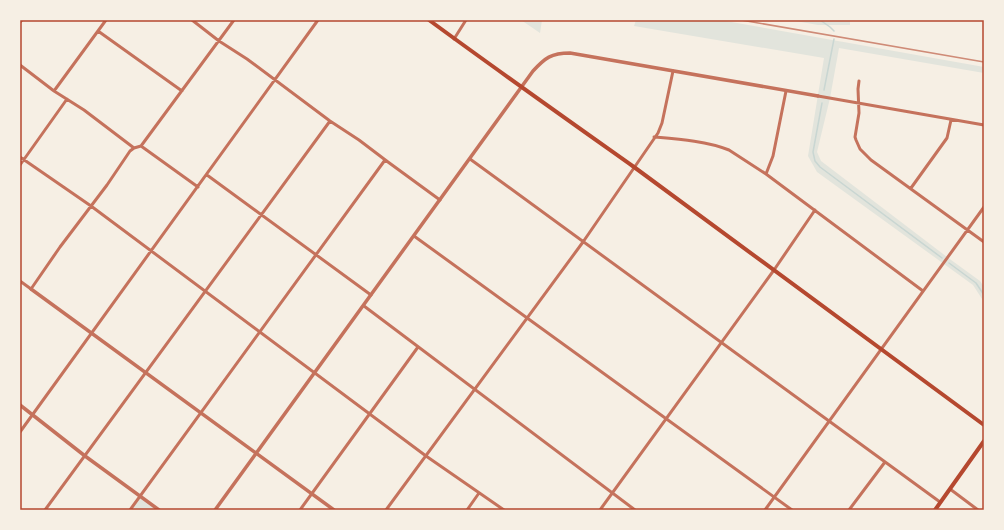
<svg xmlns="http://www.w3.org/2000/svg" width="1004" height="530" font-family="Arial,sans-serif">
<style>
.green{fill:#e2e4dc}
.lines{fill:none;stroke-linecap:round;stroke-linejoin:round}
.stream{stroke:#c9d6d2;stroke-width:1.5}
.minor{stroke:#c5725c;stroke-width:3}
.tertiary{stroke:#c5725c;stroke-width:3.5}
.secondary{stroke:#b5482f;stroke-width:4}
.rail{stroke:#cf8b77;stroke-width:1.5}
.neatline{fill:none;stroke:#b5482f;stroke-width:1.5}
</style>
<rect width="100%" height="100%" fill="#f6efe4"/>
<!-- green -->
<path class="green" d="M 521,20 L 542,20 L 540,33 Z
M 636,20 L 720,20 L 984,67 L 984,73 L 839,48 L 830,98 L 817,152 L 821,161 L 947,257 L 980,281 L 984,287 L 984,302 L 973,285 L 817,172 L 808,156 L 824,58 L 634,26 Z
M 790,20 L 850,20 L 850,25 L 818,25 Z
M 140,496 L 159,510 L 130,510 Z"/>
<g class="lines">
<!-- stream -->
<path class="stream" d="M 820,20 L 830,27 L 834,31
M 824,90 L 834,39
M 822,103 L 813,152 L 815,161 L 820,167 L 942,258
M 949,263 L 976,283 L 984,295"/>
<!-- minor -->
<path class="minor" d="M 192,20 L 219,41 L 247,59 L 330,121 L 359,140 L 388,162 L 440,200
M 20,22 L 22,20
M 98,31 L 182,91
M 454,39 L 466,20
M 20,65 L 54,91 L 84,110 L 134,148
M 859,81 L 858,89 L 859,113 L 855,137 L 856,140 L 860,149 L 871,160 L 984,242
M 54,91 L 106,20
M 818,96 L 984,125
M 654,137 C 678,139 707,141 729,150 L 766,174 L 923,291
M 141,146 L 198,187
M 20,157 L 91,206 L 426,456 L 504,510
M 470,159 L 940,502
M 20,165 L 67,99
M 766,174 L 773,156 L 786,91
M 207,175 L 371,295
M 911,188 L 947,138 L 951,120
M 414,236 L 792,510
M 20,281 L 31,289 L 60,247 L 107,185 L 130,151 L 134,148 L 141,146 L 234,20
M 364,306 L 635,510
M 20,432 L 318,20
M 950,489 L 978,510
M 45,510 L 330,121
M 130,510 L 385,160
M 300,510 L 418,347
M 386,510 L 583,242 L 658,133 L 662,123 L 673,71
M 467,510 L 479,493
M 600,510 L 774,270 L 815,210
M 765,510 L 984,207
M 849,510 L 885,462"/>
<!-- tertiary -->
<path class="tertiary" d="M 31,289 L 334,510
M 20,405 L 85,456 L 159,510
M 215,510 L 533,71 C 545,58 551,53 570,53 L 818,96"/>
<!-- secondary -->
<path class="secondary" d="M 429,20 C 497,70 565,118 634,167 C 751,252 867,339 984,425
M 935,510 L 984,441"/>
<!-- rail -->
<path class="rail" d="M 741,20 L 984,62"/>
</g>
<!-- border -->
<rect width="1004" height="530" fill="none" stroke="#f6efe4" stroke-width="42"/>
<rect x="21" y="21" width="962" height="488" class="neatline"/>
</svg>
